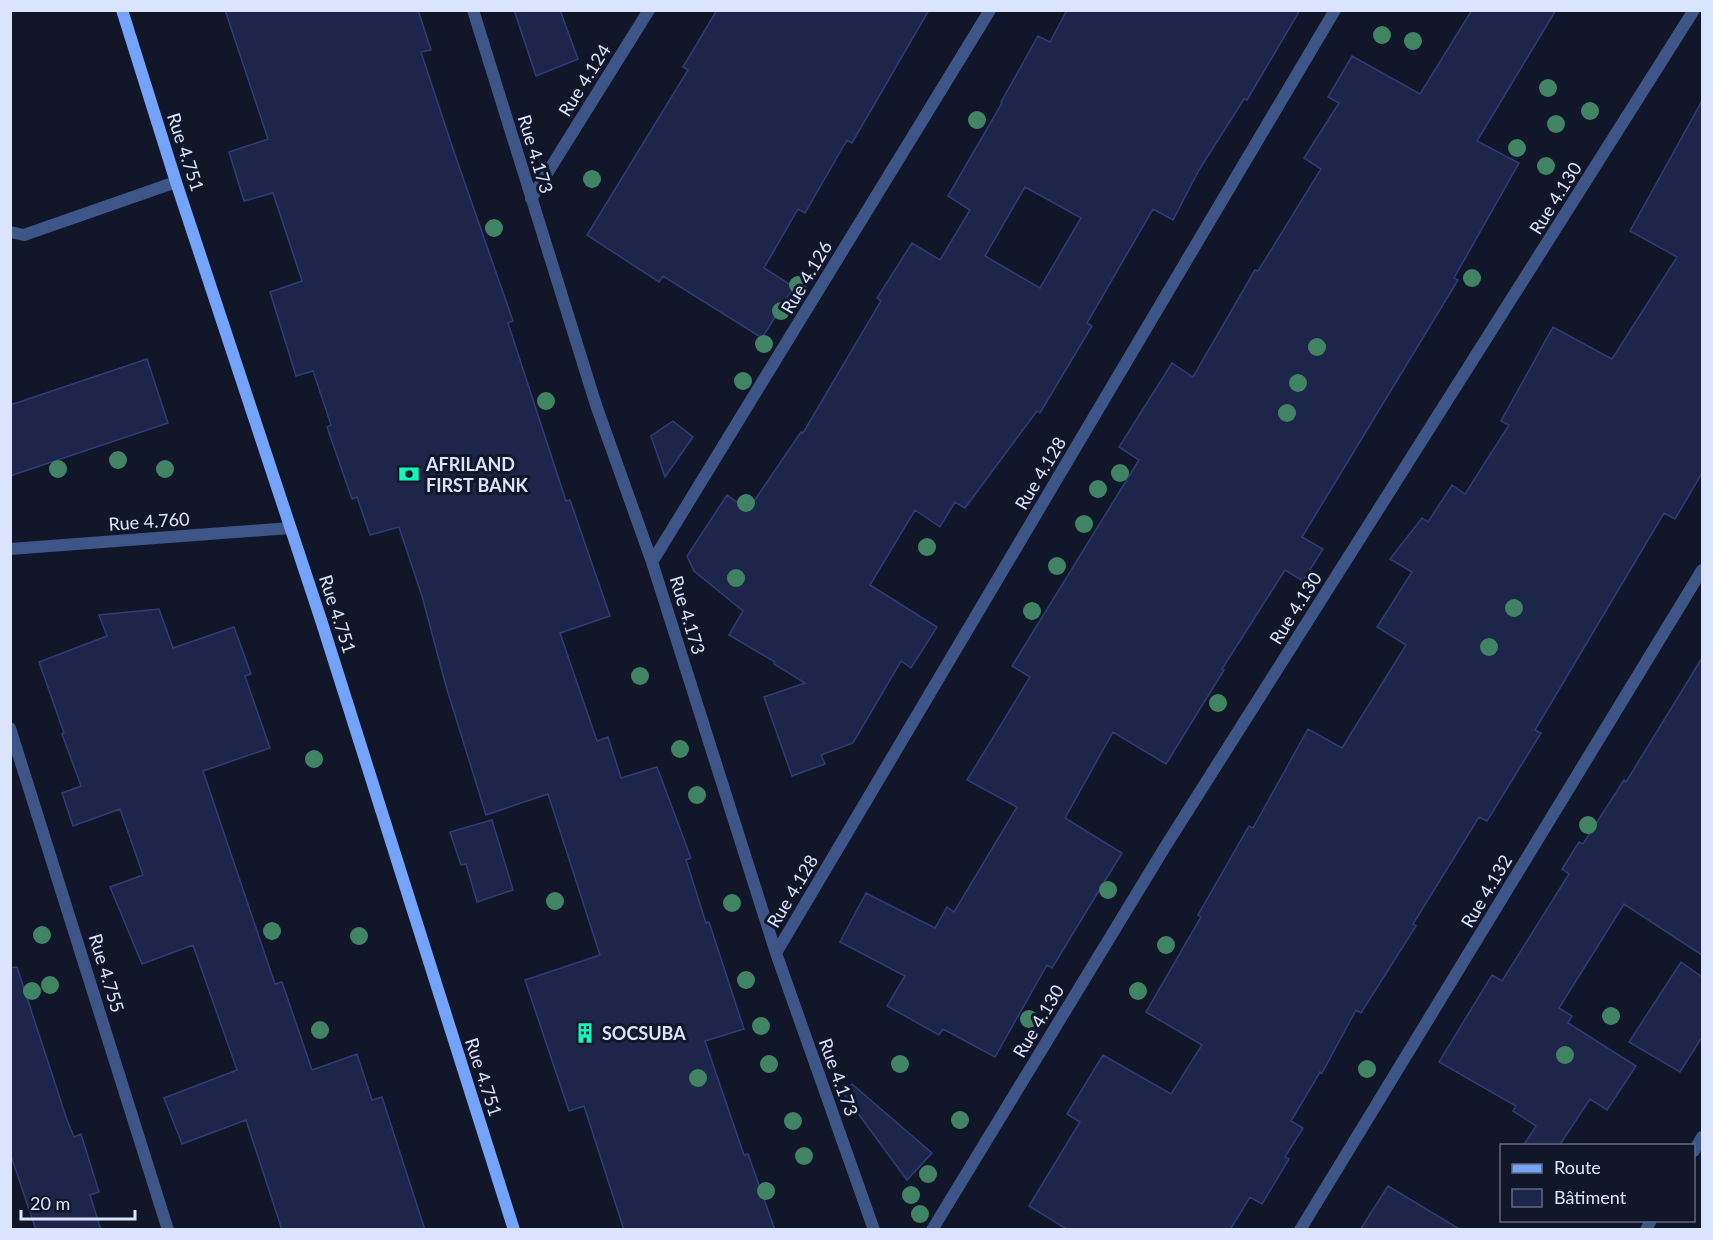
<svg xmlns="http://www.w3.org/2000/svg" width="1713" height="1240" font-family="Lato,sans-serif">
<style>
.building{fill:#1e254a;stroke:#303c75;stroke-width:1.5;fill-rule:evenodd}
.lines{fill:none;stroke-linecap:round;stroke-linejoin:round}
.lane{stroke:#3e5687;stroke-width:12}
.street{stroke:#3e5687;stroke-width:12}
.secondary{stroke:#74a3fb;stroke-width:12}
.tree{fill:#408464}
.labels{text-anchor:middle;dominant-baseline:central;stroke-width:6;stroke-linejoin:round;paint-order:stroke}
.street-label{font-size:18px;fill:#dae4fe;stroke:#111629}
.poi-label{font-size:18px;font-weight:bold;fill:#dae4fe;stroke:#111629;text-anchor:start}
</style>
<rect width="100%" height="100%" fill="#111629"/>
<!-- building -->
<path class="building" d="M 225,10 L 418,10 L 431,50 L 421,52 L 453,149 L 513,321 L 508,323 L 566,501 L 570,500 L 610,616 L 560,633 L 597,741 L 608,737 L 621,778 L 657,767 L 691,858 L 686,860 L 706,923 L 709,922 L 744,1029 L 705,1041 L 744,1155 L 748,1154 L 775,1230 L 624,1230 L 584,1106 L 569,1111 L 525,980 L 600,955 L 548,794 L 486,815 L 446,686 L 422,596 L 399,527 L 370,535 L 357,497 L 352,499 L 327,427 L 331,425 L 313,371 L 296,376 L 270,292 L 302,281 L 273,193 L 244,201 L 229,152 L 268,139 Z
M 514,10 L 560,10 L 578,59 L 536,76 Z
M 717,10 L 929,10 L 852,143 L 847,140 L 805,213 L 798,209 L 764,268 L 794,287 L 762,338 L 663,276 L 659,282 L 587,235 L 688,70 L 683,67 Z
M 1067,10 L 1300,10 L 1247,100 L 1244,99 L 1199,170 L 1173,220 L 1153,209 L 1087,323 L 1092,326 L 1040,413 L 1037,411 L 965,508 L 955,502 L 940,527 L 915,510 L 870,585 L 937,627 L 911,668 L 901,661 L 853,743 L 821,755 L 825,764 L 792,776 L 764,697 L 805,683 L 774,664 L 775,662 L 729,635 L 743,611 L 694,571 L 687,556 L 727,495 L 748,510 L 801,432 L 803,433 L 881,301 L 877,298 L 912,243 L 940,260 L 970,210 L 948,196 L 1002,103 L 1001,102 L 1038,36 L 1050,42 ZM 1025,187 L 1081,218 L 1040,288 L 985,256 Z
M 1472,10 L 1556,10 L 1477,141 L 1519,163 L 1454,278 L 1458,280 L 1302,537 L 1323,549 L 1303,581 L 1285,570 L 1222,669 L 1224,670 L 1166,764 L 1113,732 L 1065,818 L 1122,853 L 1052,968 L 1047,965 L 995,1057 L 943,1029 L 939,1035 L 887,1006 L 905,976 L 840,942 L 866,893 L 935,928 L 947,907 L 954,912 L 1017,807 L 967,780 L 1030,677 L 1012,666 L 1139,460 L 1119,447 L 1172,363 L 1193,377 L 1255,270 L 1258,271 L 1321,169 L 1304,158 L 1339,103 L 1328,97 L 1352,56 L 1420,94 Z
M 1702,101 L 1702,473 L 1675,519 L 1664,513 L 1535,730 L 1541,733 L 1487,821 L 1479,817 L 1413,924 L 1416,926 L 1361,1013 L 1356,1010 L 1322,1073 L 1320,1072 L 1291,1121 L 1303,1128 L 1285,1157 L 1289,1159 L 1262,1204 L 1250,1197 L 1230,1230 L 1068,1230 L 1029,1206 L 1080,1122 L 1067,1114 L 1103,1055 L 1171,1094 L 1202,1045 L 1146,1012 L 1201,917 L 1198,915 L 1249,826 L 1253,828 L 1308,729 L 1342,748 L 1406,645 L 1377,627 L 1412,572 L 1390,559 L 1422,518 L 1428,522 L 1452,485 L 1465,494 L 1509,425 L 1501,421 L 1553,327 L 1612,359 L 1677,257 L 1630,231 Z
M 147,359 L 168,423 L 10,476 L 10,405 Z
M 673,421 L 693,437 L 665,477 L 651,436 Z
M 159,609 L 173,648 L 234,627 L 251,674 L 245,676 L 270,748 L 203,771 L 275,984 L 282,982 L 312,1070 L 357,1054 L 372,1100 L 382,1097 L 425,1230 L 282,1230 L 246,1120 L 182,1144 L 164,1098 L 237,1070 L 193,945 L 142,964 L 110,887 L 143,875 L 120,809 L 73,826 L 62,793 L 81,786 L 62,734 L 64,733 L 39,662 L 107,636 L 99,615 Z
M 1702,658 L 1702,955 L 1624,904 L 1559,1008 L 1572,1016 L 1568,1023 L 1636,1066 L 1607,1110 L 1590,1099 L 1559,1146 L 1523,1146 L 1536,1126 L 1513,1111 L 1516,1106 L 1439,1062 L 1492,975 L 1502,981 L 1569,874 L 1562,869 L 1579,842 L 1583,844 L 1624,780 L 1626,782 Z
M 492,820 L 513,890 L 477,902 L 466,864 L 461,865 L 450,832 Z
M 1681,962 L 1702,977 L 1702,1037 L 1680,1072 L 1629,1042 Z
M 17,967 L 67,1120 L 74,1137 L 81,1134 L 99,1192 L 90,1195 L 101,1230 L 36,1230 L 10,1153 L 10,968 Z
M 852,1084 L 932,1153 L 907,1180 L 843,1093 Z
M 1388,1186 L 1461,1230 L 1360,1230 Z"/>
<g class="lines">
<!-- lane -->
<path class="lane" d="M 10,232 L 24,235 L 176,182"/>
<!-- street -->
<path class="street" d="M 473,10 L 596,405 L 652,562 L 776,953 L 874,1230
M 531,199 L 649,10
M 10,549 L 290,528
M 652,562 L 990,10
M 10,728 L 168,1230
M 776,953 L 1335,10
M 1694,1151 L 1702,1137
M 932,1230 L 1165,847 L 1694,10
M 1300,1230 L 1702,570
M 1646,1230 L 1651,1220"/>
<!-- secondary -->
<path class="secondary" d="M 122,10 L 176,182 L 321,620 L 514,1230"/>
</g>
<!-- trees -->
<g class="tree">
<circle cx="1382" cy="35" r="9"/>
<circle cx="1413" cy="41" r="9"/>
<circle cx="1548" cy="88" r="9"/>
<circle cx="1590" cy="111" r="9"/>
<circle cx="977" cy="120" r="9"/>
<circle cx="1556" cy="124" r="9"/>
<circle cx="1517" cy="148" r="9"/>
<circle cx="1546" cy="166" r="9"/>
<circle cx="592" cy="179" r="9"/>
<circle cx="494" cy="228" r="9"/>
<circle cx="1472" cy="278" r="9"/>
<circle cx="798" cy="285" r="9"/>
<circle cx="781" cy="311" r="9"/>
<circle cx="764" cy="344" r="9"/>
<circle cx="1317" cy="347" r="9"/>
<circle cx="743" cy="381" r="9"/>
<circle cx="1298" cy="383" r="9"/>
<circle cx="546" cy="401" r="9"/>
<circle cx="1287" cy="413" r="9"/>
<circle cx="118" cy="460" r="9"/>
<circle cx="58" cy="469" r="9"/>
<circle cx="165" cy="469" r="9"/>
<circle cx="1120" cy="473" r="9"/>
<circle cx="1098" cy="489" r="9"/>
<circle cx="746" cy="503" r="9"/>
<circle cx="1084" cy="524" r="9"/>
<circle cx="927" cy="547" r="9"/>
<circle cx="1057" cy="566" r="9"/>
<circle cx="736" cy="578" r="9"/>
<circle cx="1514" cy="608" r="9"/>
<circle cx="1032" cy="611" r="9"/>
<circle cx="1489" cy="647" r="9"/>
<circle cx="640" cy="676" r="9"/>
<circle cx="1218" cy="703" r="9"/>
<circle cx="680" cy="749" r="9"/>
<circle cx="314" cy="759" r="9"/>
<circle cx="697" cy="795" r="9"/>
<circle cx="1588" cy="825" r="9"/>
<circle cx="1108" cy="890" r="9"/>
<circle cx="555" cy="901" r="9"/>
<circle cx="732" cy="903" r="9"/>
<circle cx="272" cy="931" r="9"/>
<circle cx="42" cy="935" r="9"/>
<circle cx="359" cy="936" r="9"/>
<circle cx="1166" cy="945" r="9"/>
<circle cx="746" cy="980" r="9"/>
<circle cx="50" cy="985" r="9"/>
<circle cx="32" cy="991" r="9"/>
<circle cx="1138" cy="991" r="9"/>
<circle cx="1611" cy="1016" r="9"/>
<circle cx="1029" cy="1019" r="9"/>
<circle cx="761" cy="1026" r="9"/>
<circle cx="320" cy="1030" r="9"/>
<circle cx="1565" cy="1055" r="9"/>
<circle cx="769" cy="1064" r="9"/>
<circle cx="900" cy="1064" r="9"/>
<circle cx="1367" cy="1069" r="9"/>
<circle cx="698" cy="1078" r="9"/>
<circle cx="960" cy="1120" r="9"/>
<circle cx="793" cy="1121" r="9"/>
<circle cx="804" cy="1156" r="9"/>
<circle cx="928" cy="1174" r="9"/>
<circle cx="766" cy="1191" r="9"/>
<circle cx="911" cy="1195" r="9"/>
<circle cx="920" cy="1214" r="9"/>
</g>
<!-- icons -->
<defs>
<g id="bank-bare" transform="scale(1.62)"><path d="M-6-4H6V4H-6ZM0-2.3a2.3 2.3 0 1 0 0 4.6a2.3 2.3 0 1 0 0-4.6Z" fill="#0cf9b9" stroke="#111629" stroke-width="2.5" paint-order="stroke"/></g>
<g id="building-bare" transform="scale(1.62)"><path d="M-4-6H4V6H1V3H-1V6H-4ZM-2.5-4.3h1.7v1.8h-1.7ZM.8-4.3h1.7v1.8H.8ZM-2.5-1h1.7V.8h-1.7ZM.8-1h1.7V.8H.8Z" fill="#0cf9b9" stroke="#111629" stroke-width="2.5" paint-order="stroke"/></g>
</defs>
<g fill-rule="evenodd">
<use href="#bank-bare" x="409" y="474"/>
<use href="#building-bare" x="585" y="1033"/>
</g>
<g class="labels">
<!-- street labels -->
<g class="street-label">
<text transform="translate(584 80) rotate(-58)">Rue 4.124</text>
<text transform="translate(186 152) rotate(72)">Rue 4.751</text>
<text transform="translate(536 154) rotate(73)">Rue 4.173</text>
<text transform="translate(1555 198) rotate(-58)">Rue 4.130</text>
<text transform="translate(806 277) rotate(-59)">Rue 4.126</text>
<text transform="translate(1040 473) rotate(-59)">Rue 4.128</text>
<text transform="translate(149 521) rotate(-4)">Rue 4.760</text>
<text transform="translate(1295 608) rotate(-58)">Rue 4.130</text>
<text transform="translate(338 614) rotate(72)">Rue 4.751</text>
<text transform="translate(688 615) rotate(73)">Rue 4.173</text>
<text transform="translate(792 891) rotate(-59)">Rue 4.128</text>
<text transform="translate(1486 891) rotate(-59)">Rue 4.132</text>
<text transform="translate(107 973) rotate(73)">Rue 4.755</text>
<text transform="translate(1038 1021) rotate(-59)">Rue 4.130</text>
<text transform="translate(484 1077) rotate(72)">Rue 4.751</text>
<text transform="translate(839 1077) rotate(70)">Rue 4.173</text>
</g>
<!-- poi labels -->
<g class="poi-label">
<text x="426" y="464">AFRILAND<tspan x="426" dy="21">FIRST BANK</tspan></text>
<text x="602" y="1033">SOCSUBA</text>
</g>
</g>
<!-- border -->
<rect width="1713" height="1240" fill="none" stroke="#dae4fe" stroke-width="24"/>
<!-- legend -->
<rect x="1500" y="1144" width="195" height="78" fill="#111629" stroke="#61687e" stroke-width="1.5"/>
<rect x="1512" y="1164" width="30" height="9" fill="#74a3fb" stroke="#61687e" stroke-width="1.5"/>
<text x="1554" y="1174" font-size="18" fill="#dae4fe">Route</text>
<rect x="1512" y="1189" width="30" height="18" fill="#1e254a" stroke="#61687e" stroke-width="1.5"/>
<text x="1554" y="1204" font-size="18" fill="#dae4fe">Bâtiment</text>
<!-- scale -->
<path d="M21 1210v9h114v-9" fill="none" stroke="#dae4fe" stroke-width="3"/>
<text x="30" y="1210" font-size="18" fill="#dae4fe" stroke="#111629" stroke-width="4.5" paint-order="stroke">20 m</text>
</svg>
